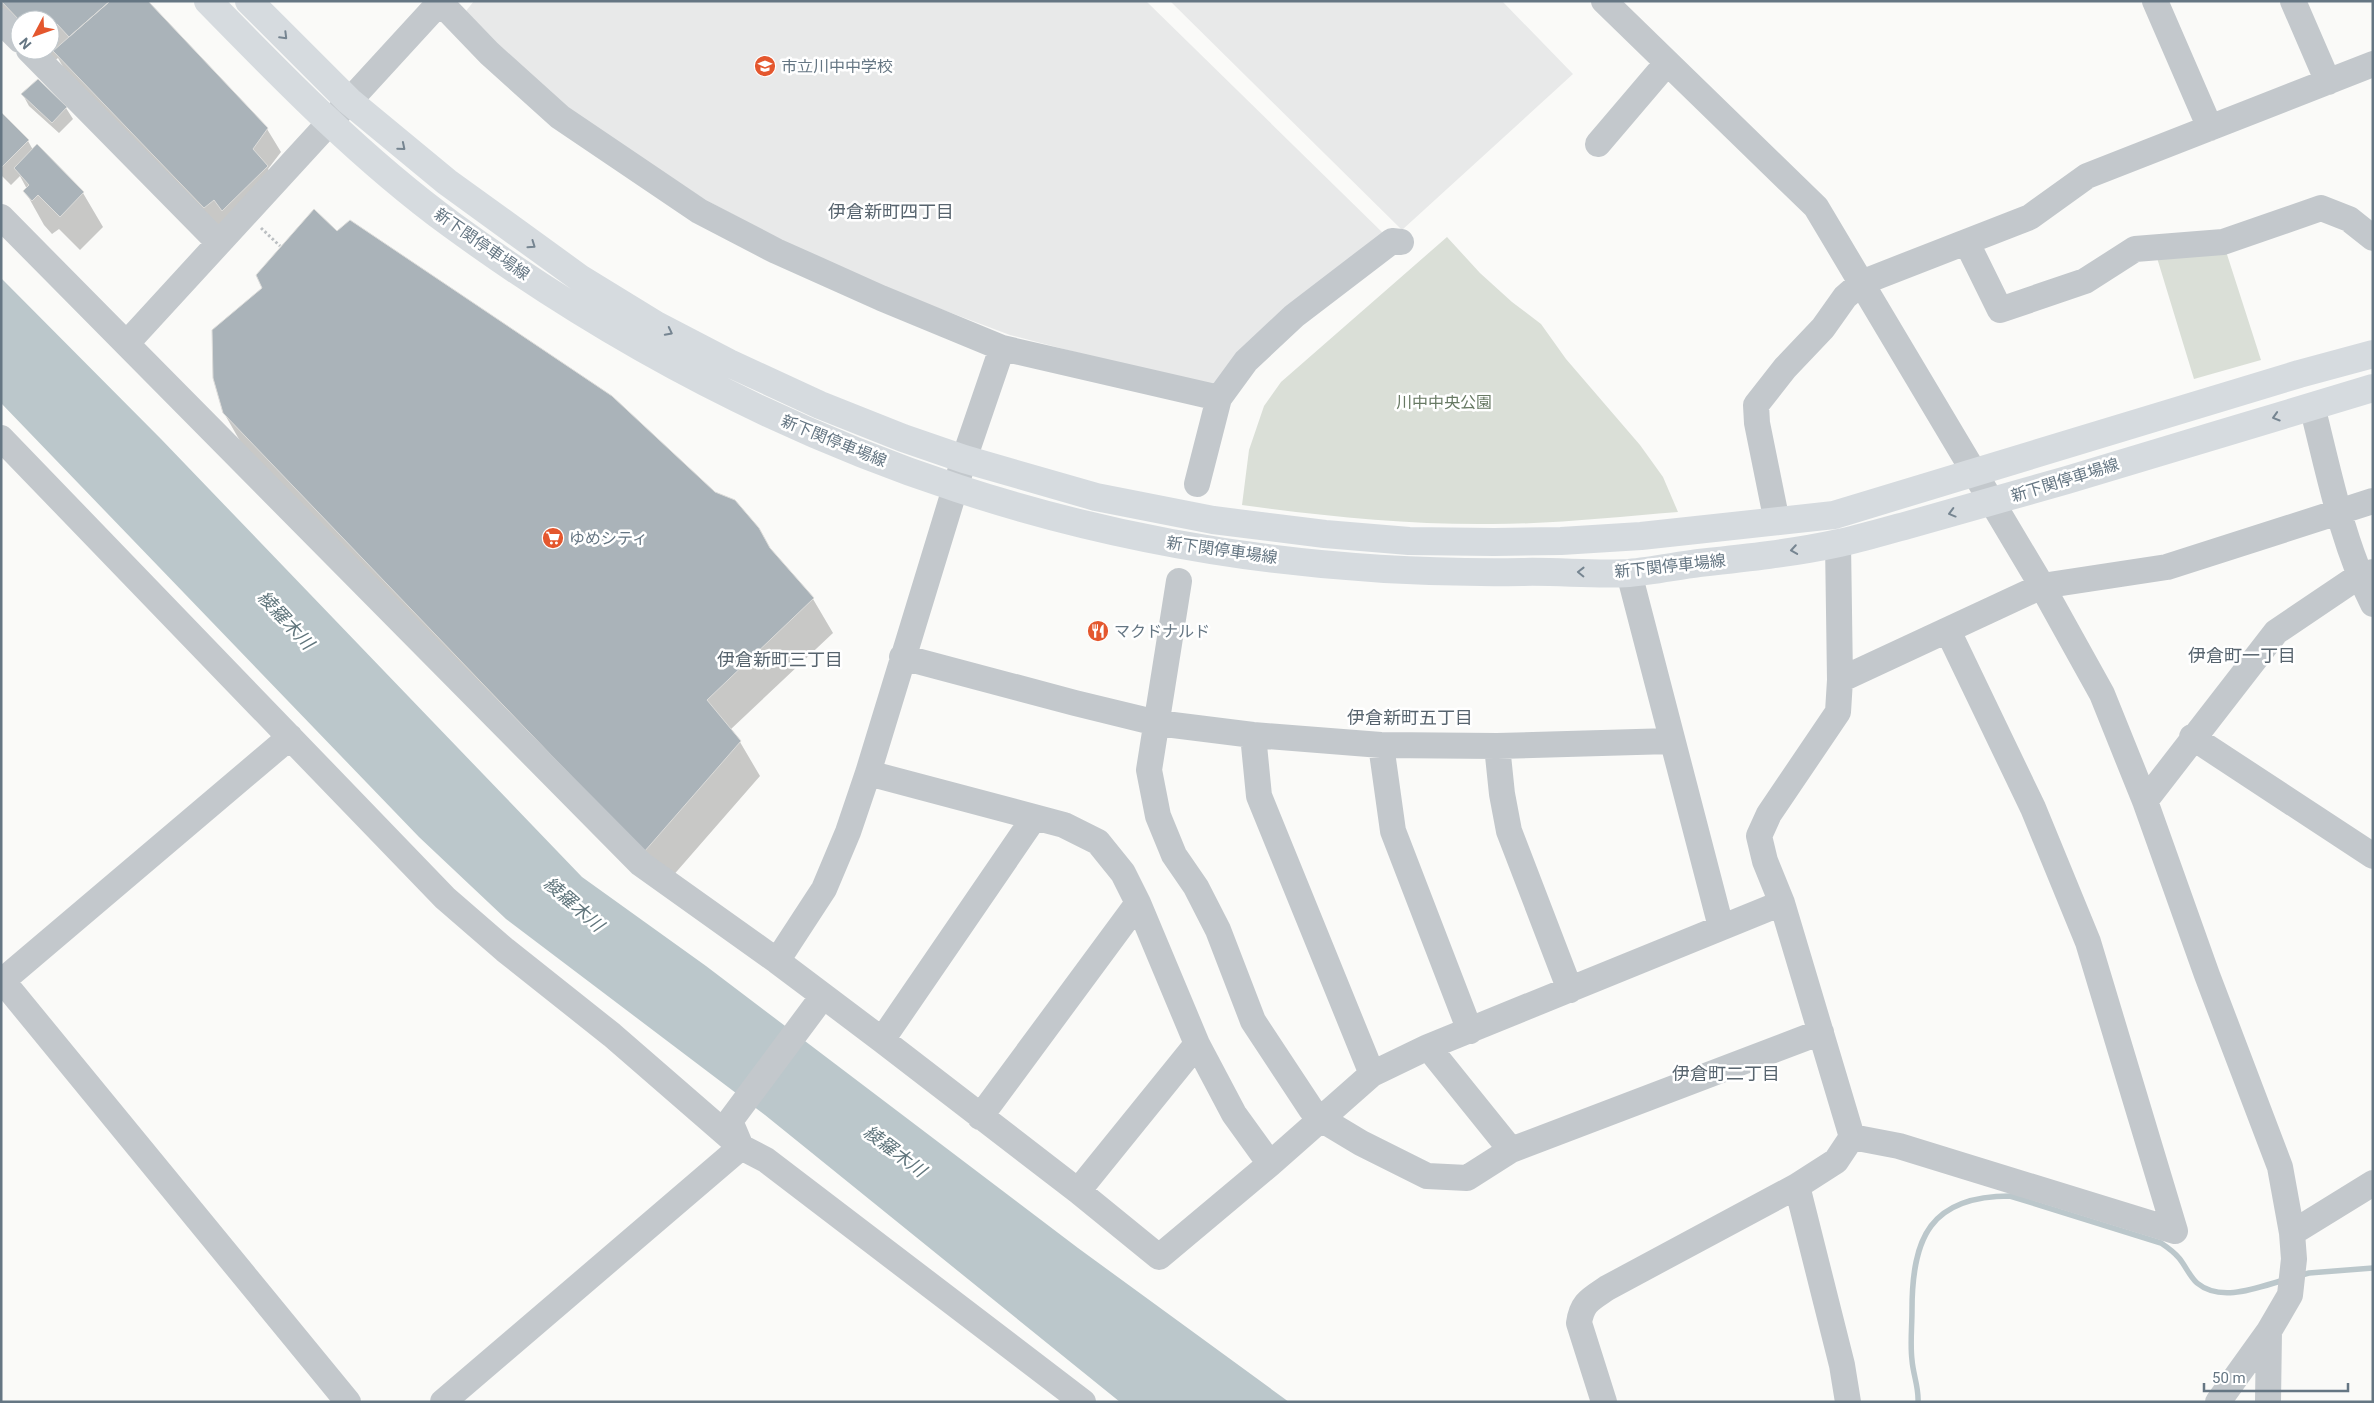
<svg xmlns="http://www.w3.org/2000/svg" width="2374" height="1403" font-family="Roboto,'Noto Sans JP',sans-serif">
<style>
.built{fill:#e8e9e9}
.green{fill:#dadfd7}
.water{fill:#bbc7cb}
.shadow{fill:#0003}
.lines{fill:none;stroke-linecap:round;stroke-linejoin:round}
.stream{stroke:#bbc7cb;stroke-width:5.5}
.building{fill:#aab3b9;stroke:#dcdcda}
.path{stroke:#bbbfc2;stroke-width:3;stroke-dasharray:2.5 2.5;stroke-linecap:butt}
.minor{stroke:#c3c8cc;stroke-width:26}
.major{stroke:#d6dbdf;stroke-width:28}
.oneway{stroke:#768591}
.labels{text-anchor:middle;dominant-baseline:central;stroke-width:5;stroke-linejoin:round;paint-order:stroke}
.poi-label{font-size:16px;fill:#657683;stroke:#fff;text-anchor:start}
.street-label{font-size:16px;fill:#657683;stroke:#fff}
.park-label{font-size:16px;fill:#687a64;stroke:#fff}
.neighbourhood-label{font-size:18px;fill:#57646e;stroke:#fff}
.water-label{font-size:18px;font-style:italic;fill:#60757c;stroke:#fff}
</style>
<rect width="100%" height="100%" fill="#fafaf8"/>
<!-- built -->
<path class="built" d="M 474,1 L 1146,1 L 1385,235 L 1216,389 L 1010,335 L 890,290 L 779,239 L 704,199 L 567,108 L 513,63 L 466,11 Z
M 1170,1 L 1502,1 L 1573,74 L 1402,230 Z"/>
<!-- green -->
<path class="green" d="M 1447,237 L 1480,273 L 1512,302 L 1541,324 L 1566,359 L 1640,445 L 1663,477 L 1678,512 C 1616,517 1554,524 1492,524 C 1409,525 1324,516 1242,505 L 1249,450 L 1264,406 L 1281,382 Z
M 2223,242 L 2261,360 L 2194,379 L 2154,248 Z"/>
<!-- water -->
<path class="water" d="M 1,278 L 161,439 L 582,877 L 706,966 L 1078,1248 L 1289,1402 L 1120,1402 L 765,1115 L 506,919 L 419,837 L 1,403 Z"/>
<!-- shadow -->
<path class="shadow" d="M 1,1 L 146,1 L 267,129 L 281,152 L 268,169 L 280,190 L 218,231 L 67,74 L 58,58 L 52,63 L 40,50 L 50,50 L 50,20 L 20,20 L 20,29 L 1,9 Z
M 38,80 L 66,108 L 73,119 L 59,133 L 29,106 L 23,95 Z
M 1,114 L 28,141 L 33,150 L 37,146 L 83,193 L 103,227 L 80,250 L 59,229 L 52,234 L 44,225 L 25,191 L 27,189 L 20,176 L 11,185 L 1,175 Z
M 337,232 L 769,549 L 813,599 L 833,633 L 730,730 L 740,742 L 760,776 L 664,886 L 244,448 L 224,413 Z"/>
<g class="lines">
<!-- stream -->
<path class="stream" d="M 2298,1276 L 2309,1273 L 2373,1268
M 1918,1402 C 1919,1388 1913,1374 1912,1360 C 1910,1344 1912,1327 1912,1310 C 1912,1238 1930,1196 2010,1196 L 2161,1243 C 2167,1247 2174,1252 2179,1258 C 2185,1265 2190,1277 2197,1283 C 2221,1303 2259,1287 2284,1280"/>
</g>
<!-- building -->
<path class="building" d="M 1,1 L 110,1 L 69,37 L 57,24 L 50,30 L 50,20 L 20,21 Z
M 110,1 L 148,1 L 268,128 L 253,149 L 268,166 L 222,211 L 214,200 L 204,208 L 53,51 Z
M 38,79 L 67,107 L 52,123 L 21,94 Z
M 1,112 L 29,140 L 1,168 Z
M 37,144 L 84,192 L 60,217 L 38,195 L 32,201 L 23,191 L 29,185 L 14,168 Z
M 314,209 L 337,231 L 350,220 L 612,396 L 715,492 L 735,500 L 759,528 L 770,548 L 814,598 L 707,700 L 741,741 L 644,852 L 223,413 L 213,378 L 212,330 L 262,288 L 256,275 Z"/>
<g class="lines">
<!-- path -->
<path class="path" d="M 261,228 L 280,246"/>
<!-- minor -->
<path class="minor" d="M 439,1 L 489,53 L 560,117 L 699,211 L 776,251 L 881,298 L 1002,348 L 1219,398
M 1604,1 L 1816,207 L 2042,586 L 2102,694 L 2145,801 L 2207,975 L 2280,1167 L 2292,1233 L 2294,1259 L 2290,1295 L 2269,1331 L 2218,1402
M 2155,1 L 2210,128
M 2293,1 L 2328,82
M 1,21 L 20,40
M 29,50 L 218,242
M 1598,144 L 1667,63
M 1,217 L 641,864 L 777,961 L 882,1040 L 1078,1191 L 1159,1257 L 1270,1164 L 1372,1074 L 1428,1047 L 1782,903
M 1967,243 L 2000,310 L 2085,281 L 2135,249 L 2223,242 L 2321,208 L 2349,219 L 2373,238
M 127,343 L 441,1
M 2312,406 C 2329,473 2342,542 2373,604
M 1,438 L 445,898 L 505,950 L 612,1035 L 741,1147 L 766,1160 L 1083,1402
M 1197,484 L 1219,398 L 1246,361 L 1294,316 L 1392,241 L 1401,242
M 1777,522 L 1757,423 L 1756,405 L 1785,368 L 1823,328 L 1845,297 L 1861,283 L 2030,217 L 2087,176 L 2373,64
M 1838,543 L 1840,680 L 1838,712 L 1769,814 L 1759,836 L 1765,861 L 1782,903 L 1852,1137
M 1629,573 L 1721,927
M 1179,581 L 1149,770 L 1158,816 L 1174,855 L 1196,887 L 1218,930 L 1253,1021 L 1311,1109 L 1321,1119 L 1361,1143 L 1427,1176 L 1467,1178 L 1511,1150 L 1821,1032
M 902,657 L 1075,703 L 1157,723 L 1253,735 L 1381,745 L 1497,746 L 1671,741
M 1840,680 L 2042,586 L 2167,567 L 2373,501
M 1253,735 L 1259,796 L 1372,1074
M 2192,737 L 2373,856
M 1381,745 L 1393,831 L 1470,1031
M 1497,746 L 1502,794 L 1509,831 L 1570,990
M 868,773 L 1064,825 L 1098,842 L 1123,873 L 1138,903 L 1197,1044 L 1234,1114 L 1270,1164
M 2145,801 L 2276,632 L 2359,576 L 2373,572
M 777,961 L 824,889 L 848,832 L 868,773 L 964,459 L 1002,348
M 1,979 L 348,1402
M 1,982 L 290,737
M 882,1040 L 1034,818
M 1428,1047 L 1511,1150
M 980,1117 L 1138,903
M 1852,1137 L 1899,1146 L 2175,1231 L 2088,942 L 2033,808 L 1948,631
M 741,1147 L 730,1121 L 823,996
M 1797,1186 L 1842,1365 L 1848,1402
M 1078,1191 L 1197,1044
M 2292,1233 L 2373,1183
M 443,1402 L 741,1147
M 1604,1402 L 1579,1323 C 1582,1302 1591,1299 1607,1288 L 1797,1186 L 1836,1161 L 1852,1137
M 2268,1402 L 2269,1331"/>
<!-- major -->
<path class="major" d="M 208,1 C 285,80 363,160 452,225 C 773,459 1124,578 1522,572 C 1558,571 1594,575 1629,573 C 1652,571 1676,566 1699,563 C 1746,558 1793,553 1839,543 C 1862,538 1885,531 1908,525 C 1961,510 2014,495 2067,480 C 2169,449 2271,419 2373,388
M 249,1 L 349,101 L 447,182 L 581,279 L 656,325 L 729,363 L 820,405 L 903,438 L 964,459 L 1096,497 L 1213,520 L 1325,534 L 1409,541 L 1494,542 L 1561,541 L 1641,536 L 1834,515 L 2299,374 L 2373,354"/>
</g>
<!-- one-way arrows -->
<defs><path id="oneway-chevron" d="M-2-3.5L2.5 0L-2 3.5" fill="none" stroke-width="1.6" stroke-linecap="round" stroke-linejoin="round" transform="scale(1.25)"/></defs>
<g class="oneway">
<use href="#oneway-chevron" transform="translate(284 36) rotate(45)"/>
<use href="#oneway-chevron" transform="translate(402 147) rotate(40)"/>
<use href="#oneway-chevron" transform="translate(532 245) rotate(35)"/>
<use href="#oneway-chevron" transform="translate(669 332) rotate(27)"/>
<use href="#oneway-chevron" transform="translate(2276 417) rotate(163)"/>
<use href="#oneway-chevron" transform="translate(1952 513) rotate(165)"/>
<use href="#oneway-chevron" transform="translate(1794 550) rotate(171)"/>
<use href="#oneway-chevron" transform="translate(1581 572) rotate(-179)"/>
</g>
<!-- icons -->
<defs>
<g id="school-disc" transform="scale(1.125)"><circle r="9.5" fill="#e4572e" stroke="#fff"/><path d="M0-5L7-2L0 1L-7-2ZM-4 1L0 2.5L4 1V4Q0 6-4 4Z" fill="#fff"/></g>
<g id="supermarket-disc" transform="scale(1.125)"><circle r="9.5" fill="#e4572e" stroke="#fff"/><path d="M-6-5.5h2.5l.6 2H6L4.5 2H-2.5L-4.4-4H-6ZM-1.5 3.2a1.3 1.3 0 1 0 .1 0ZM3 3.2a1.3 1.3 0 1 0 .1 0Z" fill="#fff"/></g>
<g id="restaurant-disc" transform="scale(1.125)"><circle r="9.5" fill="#e4572e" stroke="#fff"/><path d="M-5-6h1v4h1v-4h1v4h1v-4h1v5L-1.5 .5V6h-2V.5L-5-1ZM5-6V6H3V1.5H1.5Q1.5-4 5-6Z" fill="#fff"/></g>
</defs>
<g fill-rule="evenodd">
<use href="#school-disc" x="765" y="66"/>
<use href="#supermarket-disc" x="553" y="538"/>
<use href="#restaurant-disc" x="1098" y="631"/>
</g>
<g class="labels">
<!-- poi labels -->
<g class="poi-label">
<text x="781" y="66">市立川中中学校</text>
<text x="569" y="538">ゆめシティ</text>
<text x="1114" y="631">マクドナルド</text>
</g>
<!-- street labels -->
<g class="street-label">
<text transform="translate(482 244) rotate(35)">新下関停車場線</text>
<text transform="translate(834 441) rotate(22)">新下関停車場線</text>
<text transform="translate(2065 480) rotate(-17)">新下関停車場線</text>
<text transform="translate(1222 550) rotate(8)">新下関停車場線</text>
<text transform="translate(1670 566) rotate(-6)">新下関停車場線</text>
</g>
<!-- park labels -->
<g class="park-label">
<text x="1444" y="402">川中中央公園</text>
</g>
<!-- neighbourhood labels -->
<g class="neighbourhood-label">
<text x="891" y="211">伊倉新町四丁目</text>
<text x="2242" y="655">伊倉町一丁目</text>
<text x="780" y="659">伊倉新町三丁目</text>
<text x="1410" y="717">伊倉新町五丁目</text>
<text x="1726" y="1073">伊倉町二丁目</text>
</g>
<!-- water labels -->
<g class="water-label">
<text transform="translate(286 620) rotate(47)">綾羅木川</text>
<text transform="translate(574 904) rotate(41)">綾羅木川</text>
<text transform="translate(895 1151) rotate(37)">綾羅木川</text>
</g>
</g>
<!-- border -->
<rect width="2374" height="1403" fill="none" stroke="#657683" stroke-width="5"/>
<!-- north arrow -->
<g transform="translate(35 35) rotate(229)"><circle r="24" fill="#ffffff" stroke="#c1c8cd"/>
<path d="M0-4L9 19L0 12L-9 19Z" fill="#e4572e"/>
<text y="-8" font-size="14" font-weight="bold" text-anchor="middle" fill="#657683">N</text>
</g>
<!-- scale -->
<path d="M2204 1383v8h144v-8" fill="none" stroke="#657683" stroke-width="2.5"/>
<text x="2212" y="1383" font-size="15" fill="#657683" stroke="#ffffff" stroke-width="4" paint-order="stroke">50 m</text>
</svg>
